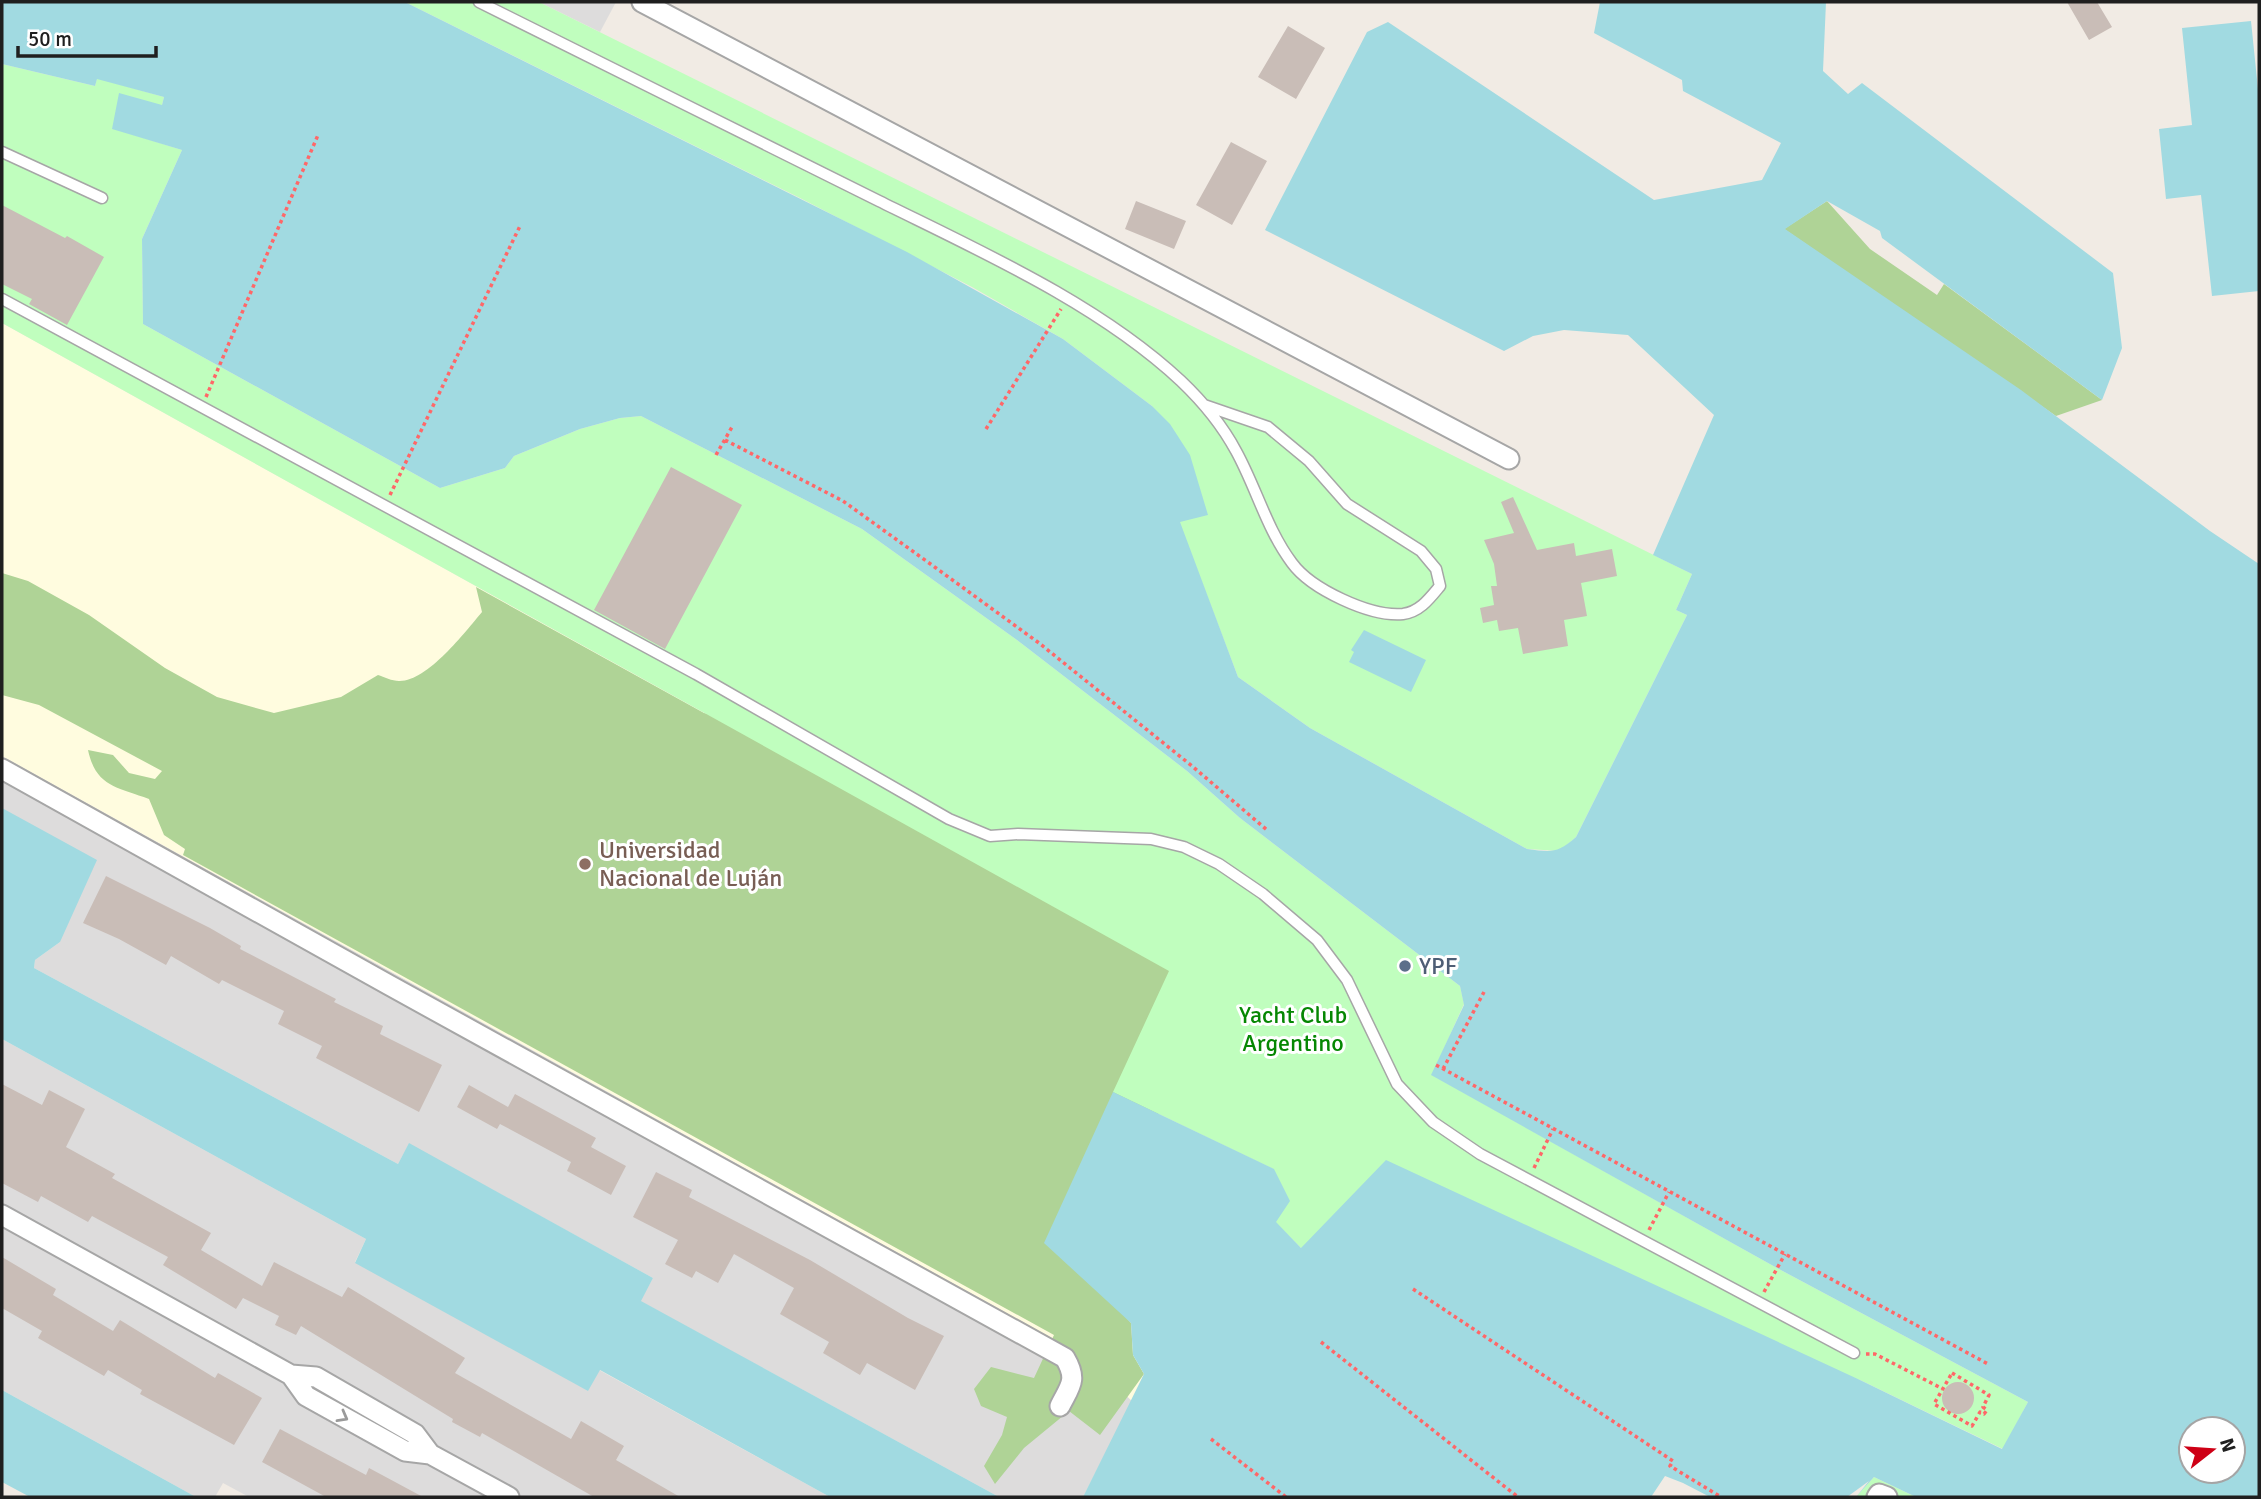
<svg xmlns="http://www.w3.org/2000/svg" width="2261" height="1499" font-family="Signika,sans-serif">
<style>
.residential{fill:#dddcdc}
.education{fill:#fffcdf}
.forest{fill:#afd396}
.park{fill:#c0febe}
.water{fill:#a1dae1;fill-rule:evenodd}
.building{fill:#c9bdb7}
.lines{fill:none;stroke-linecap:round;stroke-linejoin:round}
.lane-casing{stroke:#a6a6a6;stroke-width:13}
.street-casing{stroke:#a6a6a6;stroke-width:23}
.path{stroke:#ff6768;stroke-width:3.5;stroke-dasharray:3.5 3.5;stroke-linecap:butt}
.lane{stroke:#fff;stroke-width:10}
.street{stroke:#fff;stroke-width:19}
.oneway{stroke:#9a9a9a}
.education-dot{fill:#8d6e63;stroke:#fff;stroke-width:2.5}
.service-dot{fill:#5c6f8a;stroke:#fff;stroke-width:2.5}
.labels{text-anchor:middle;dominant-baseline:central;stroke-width:6;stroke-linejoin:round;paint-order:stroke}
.education-label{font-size:24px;fill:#785e54;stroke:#fff;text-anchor:start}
.service-label{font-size:24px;fill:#4e5e75;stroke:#fff;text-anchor:start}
.park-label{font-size:24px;fill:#068703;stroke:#fff}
</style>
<rect width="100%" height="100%" fill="#f1ebe4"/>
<!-- residential -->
<path class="residential" d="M 539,2 L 616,2 L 600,32 Z
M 2,756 L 1086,1357 L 1132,1401 L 1083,1497 L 999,1497 L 640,1301 L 653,1278 L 409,1144 L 398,1164 L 34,968 L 35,960 L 60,942 L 2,808 Z
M 2,1039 L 366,1239 L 355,1262 L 588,1390 L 599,1370 L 830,1497 L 249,1497 L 223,1483 L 215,1497 L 196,1497 L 2,1390 Z"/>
<!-- education -->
<path class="education" d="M 2,323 L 1169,971 L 1123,1314 L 1144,1374 L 1132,1401 L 1086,1357 L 2,756 Z"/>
<!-- forest -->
<path class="forest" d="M 1827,201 L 1870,249 L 1937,295 L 1944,284 L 2102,400 L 2056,416 L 1784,229 Z
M 2,573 L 28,581 L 89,615 L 165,668 L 217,697 L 274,713 L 341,697 L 378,675 C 384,677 392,681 399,681 C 427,682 465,632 482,612 L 476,587 L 704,713 L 1211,816 L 1123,1314 L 1131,1323 L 1133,1355 L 1144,1374 L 1100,1435 L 1069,1411 L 1024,1448 L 995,1484 L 984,1466 L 1002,1435 L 1007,1417 L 981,1406 L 974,1389 L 991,1367 L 1034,1378 L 1054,1335 L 183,855 L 185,849 L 164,835 L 149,799 C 117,787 96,787 88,750 L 113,755 L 129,773 L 155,779 L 162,771 L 39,705 L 2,695 Z"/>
<!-- park -->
<path class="park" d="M 405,2 L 539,2 L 1692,574 L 1676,610 L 1687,615 L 1576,837 L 1560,851 L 1527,849 L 1310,728 L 1238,677 L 1179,522 L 1152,406 L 1063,339 L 972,287 L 800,198 Z
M 2,64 L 95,86 L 97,78 L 164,97 L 162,105 L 112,128 L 182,150 L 142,239 L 143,324 L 440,488 L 505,468 L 514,456 L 580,429 L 620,418 L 641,416 L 862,529 L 1017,640 L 1187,771 L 1240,818 L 1460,986 L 1464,1004 L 1432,1075 L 1777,1268 L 2028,1402 L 2003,1449 L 1860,1380 L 1301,1248 L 1275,1222 L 1273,1169 L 1113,1092 L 1169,971 L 2,323 Z
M 1874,1477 L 1916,1497 L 1856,1497 Z"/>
<!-- water -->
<path class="water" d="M 2,2 L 405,2 L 907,252 L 1063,339 L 1152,406 L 1170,424 L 1190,455 L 1208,515 L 1180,522 L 1238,677 L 1310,728 L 1527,849 C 1551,852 1557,854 1576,837 L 1687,615 L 1676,610 L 1692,574 L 1653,555 L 1714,415 L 1628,335 L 1564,330 L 1533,336 L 1504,351 L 1265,230 L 1367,32 L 1388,22 L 1654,200 L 1762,180 L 1781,143 L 1683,91 L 1682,80 L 1594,33 L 1600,2 L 1826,2 L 1823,71 L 1848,94 L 1862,83 L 2113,273 L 2122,348 L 2102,400 L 1882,238 L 1880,231 L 1827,201 L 1785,229 L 2021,390 L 2210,531 L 2259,564 L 2259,1497 L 1916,1497 L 1874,1477 L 1856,1497 L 1869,1481 L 1847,1497 L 1710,1497 L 1683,1483 L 1665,1476 L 1651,1497 L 1083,1497 L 1144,1374 L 1133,1355 L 1131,1323 L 1044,1243 L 1113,1092 L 1274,1169 L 1290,1201 L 1276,1222 L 1301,1248 L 1386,1160 L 1860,1380 L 2002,1449 L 2028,1402 L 1777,1268 L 1431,1075 L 1464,1005 L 1460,986 L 1240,818 L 1187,771 L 1017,640 L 862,529 L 641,416 L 620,418 L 580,429 L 514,456 L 505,468 L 440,488 L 143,324 L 142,239 L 182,150 L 112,129 L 119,93 L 162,105 L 164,97 L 97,79 L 95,86 L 2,64 ZM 2233,1429 L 2233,1471 L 2191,1471 L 2191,1429 Z
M 2251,21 L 2259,99 L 2259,291 L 2212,296 L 2201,195 L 2166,199 L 2159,129 L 2192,125 L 2182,28 Z
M 1364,630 L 1426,660 L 1411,692 L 1349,662 L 1354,652 L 1351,650 Z
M 2,808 L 97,860 L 60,942 L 35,960 L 34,968 L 398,1164 L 409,1143 L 653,1278 L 641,1301 L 999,1497 L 830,1497 L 600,1370 L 588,1391 L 355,1263 L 366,1239 L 2,1039 Z
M 2,1390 L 196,1497 L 30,1497 L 2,1482 Z"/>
<!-- building -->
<path class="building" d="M 2067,2 L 2097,2 L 2112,27 L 2089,40 Z
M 1288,26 L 1325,48 L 1296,99 L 1258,77 Z
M 1231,142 L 1267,161 L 1232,225 L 1196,205 Z
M 1136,201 L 1186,221 L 1174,249 L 1125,229 Z
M 2,205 L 65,238 L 67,236 L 104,257 L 67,325 L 29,304 L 32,299 L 2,284 Z
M 671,467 L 742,505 L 665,649 L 594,610 Z
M 1513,497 L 1537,550 L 1574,543 L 1576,556 L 1612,549 L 1617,576 L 1581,583 L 1587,616 L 1564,620 L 1568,646 L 1523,654 L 1518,628 L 1499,631 L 1497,620 L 1483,623 L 1480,608 L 1494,605 L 1491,586 L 1497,586 L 1494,564 L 1484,540 L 1514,533 L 1501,502 Z
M 106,876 L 210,928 L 241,946 L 240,949 L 336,999 L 334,1002 L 383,1026 L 380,1034 L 442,1065 L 419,1112 L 316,1058 L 322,1046 L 278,1024 L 284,1011 L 222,980 L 219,984 L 171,956 L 166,965 L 119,939 L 83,923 Z
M 2,1084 L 42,1105 L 49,1090 L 85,1109 L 66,1147 L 115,1174 L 112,1178 L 211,1233 L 201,1250 L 262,1286 L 274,1262 L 342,1297 L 348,1287 L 465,1358 L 455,1373 L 571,1439 L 581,1421 L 624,1446 L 616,1460 L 680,1497 L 594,1497 L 482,1433 L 480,1437 L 452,1422 L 453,1419 L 301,1326 L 296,1335 L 275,1325 L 279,1316 L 243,1298 L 236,1309 L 163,1265 L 168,1257 L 92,1216 L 88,1222 L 41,1196 L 38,1202 L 2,1183 Z
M 469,1085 L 508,1107 L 515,1094 L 596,1138 L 591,1147 L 626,1166 L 611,1195 L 567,1171 L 571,1162 L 500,1124 L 497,1129 L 457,1107 Z
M 656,1172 L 692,1190 L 689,1197 L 810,1260 L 908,1318 L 944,1336 L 915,1390 L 867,1363 L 860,1375 L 823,1353 L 829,1342 L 780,1314 L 794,1288 L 734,1254 L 718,1283 L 696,1271 L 692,1278 L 665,1264 L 678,1240 L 633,1217 Z
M 2,1257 L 56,1289 L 53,1295 L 113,1331 L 120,1320 L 215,1378 L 218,1373 L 262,1398 L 234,1445 L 140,1394 L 142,1390 L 108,1370 L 104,1376 L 38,1338 L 42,1331 L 2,1308 Z
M1942 1398a16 16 0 1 1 32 0a16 16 0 1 1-32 0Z
M 280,1429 L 366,1475 L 369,1468 L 423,1497 L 326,1497 L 262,1462 Z"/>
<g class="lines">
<!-- lane casing -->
<g class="lane-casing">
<path id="lane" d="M 479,2 C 612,68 746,135 879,201 C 980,251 1099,304 1181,381 C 1202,401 1222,425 1236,451 C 1256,487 1267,530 1292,563 C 1311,589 1370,617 1403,614 C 1420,612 1430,598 1440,586 L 1436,569 L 1421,551 L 1347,504 L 1309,461 L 1268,427 L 1204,405
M 2,152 L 102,198
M 2,299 L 696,674 L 949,819 L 990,836 L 1018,834 L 1151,839 L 1184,847 L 1219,864 L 1263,894 L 1317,940 L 1347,980 L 1397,1084 L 1433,1122 L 1480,1154 L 1854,1353"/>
</g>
<!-- street casing -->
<g class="street-casing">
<path id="street" d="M 642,2 L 1509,459
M 2,769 L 389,985 L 1065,1358 C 1078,1380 1070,1386 1060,1406
M 2,1215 L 291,1375 L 316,1377 L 415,1434 L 430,1454
M 291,1375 L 306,1396 L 405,1451 L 430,1454 L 509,1497
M 1877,1497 L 1879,1494 L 1887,1497"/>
</g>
<!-- path -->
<path class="path" d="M 206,397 L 318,135
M 986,429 L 1061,309
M 725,440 L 843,501 L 936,568 L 1039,643 L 1192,766 L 1267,830
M 716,455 L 732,427
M 390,495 L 520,226
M 1436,1065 L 1988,1364
M 1443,1069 L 1484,992
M 1534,1168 L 1553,1129
M 1649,1230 L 1669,1192
M 1413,1289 L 1673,1461 L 1670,1466 L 1721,1497
M 1764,1292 L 1785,1254
M 1321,1342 L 1518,1497
M 1866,1354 L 1875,1354 L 1943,1389
M 1952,1373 L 1989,1395 L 1983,1407 L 1987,1410 L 1984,1414 L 1980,1412 L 1972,1426 L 1934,1404 Z
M 1211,1439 L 1286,1497"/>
<!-- lane -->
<use href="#lane" class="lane"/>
<!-- street -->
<use href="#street" class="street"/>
</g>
<!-- one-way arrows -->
<defs><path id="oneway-chevron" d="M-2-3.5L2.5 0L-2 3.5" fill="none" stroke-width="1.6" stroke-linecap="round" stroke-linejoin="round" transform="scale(1.75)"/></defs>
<use class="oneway" href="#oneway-chevron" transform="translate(343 1417) rotate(29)"/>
<!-- markers -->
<circle class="education-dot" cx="585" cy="864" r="7"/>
<circle class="service-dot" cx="1405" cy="966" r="7"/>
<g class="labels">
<!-- education labels -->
<g class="education-label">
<text x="599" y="850">Universidad<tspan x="599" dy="28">Nacional de Luján</tspan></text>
</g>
<!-- service labels -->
<g class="service-label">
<text x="1419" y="966">YPF</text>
</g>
<!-- park labels -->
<g class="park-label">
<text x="1293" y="1015">Yacht Club<tspan x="1293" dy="28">Argentino</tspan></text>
</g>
</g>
<!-- border -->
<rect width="2261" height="1499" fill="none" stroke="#1f1f1f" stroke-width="7"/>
<!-- north arrow -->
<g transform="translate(2212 1450) rotate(73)"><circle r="33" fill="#ffffff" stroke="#a5a5a5" stroke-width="2"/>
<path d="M0-5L12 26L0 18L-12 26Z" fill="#ce0016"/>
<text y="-10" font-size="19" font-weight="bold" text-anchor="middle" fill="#1f1f1f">N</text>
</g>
<!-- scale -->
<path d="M18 46v10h138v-10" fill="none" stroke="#1f1f1f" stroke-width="3.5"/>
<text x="28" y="46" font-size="21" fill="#1f1f1f" stroke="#ffffff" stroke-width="5" paint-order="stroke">50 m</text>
</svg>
